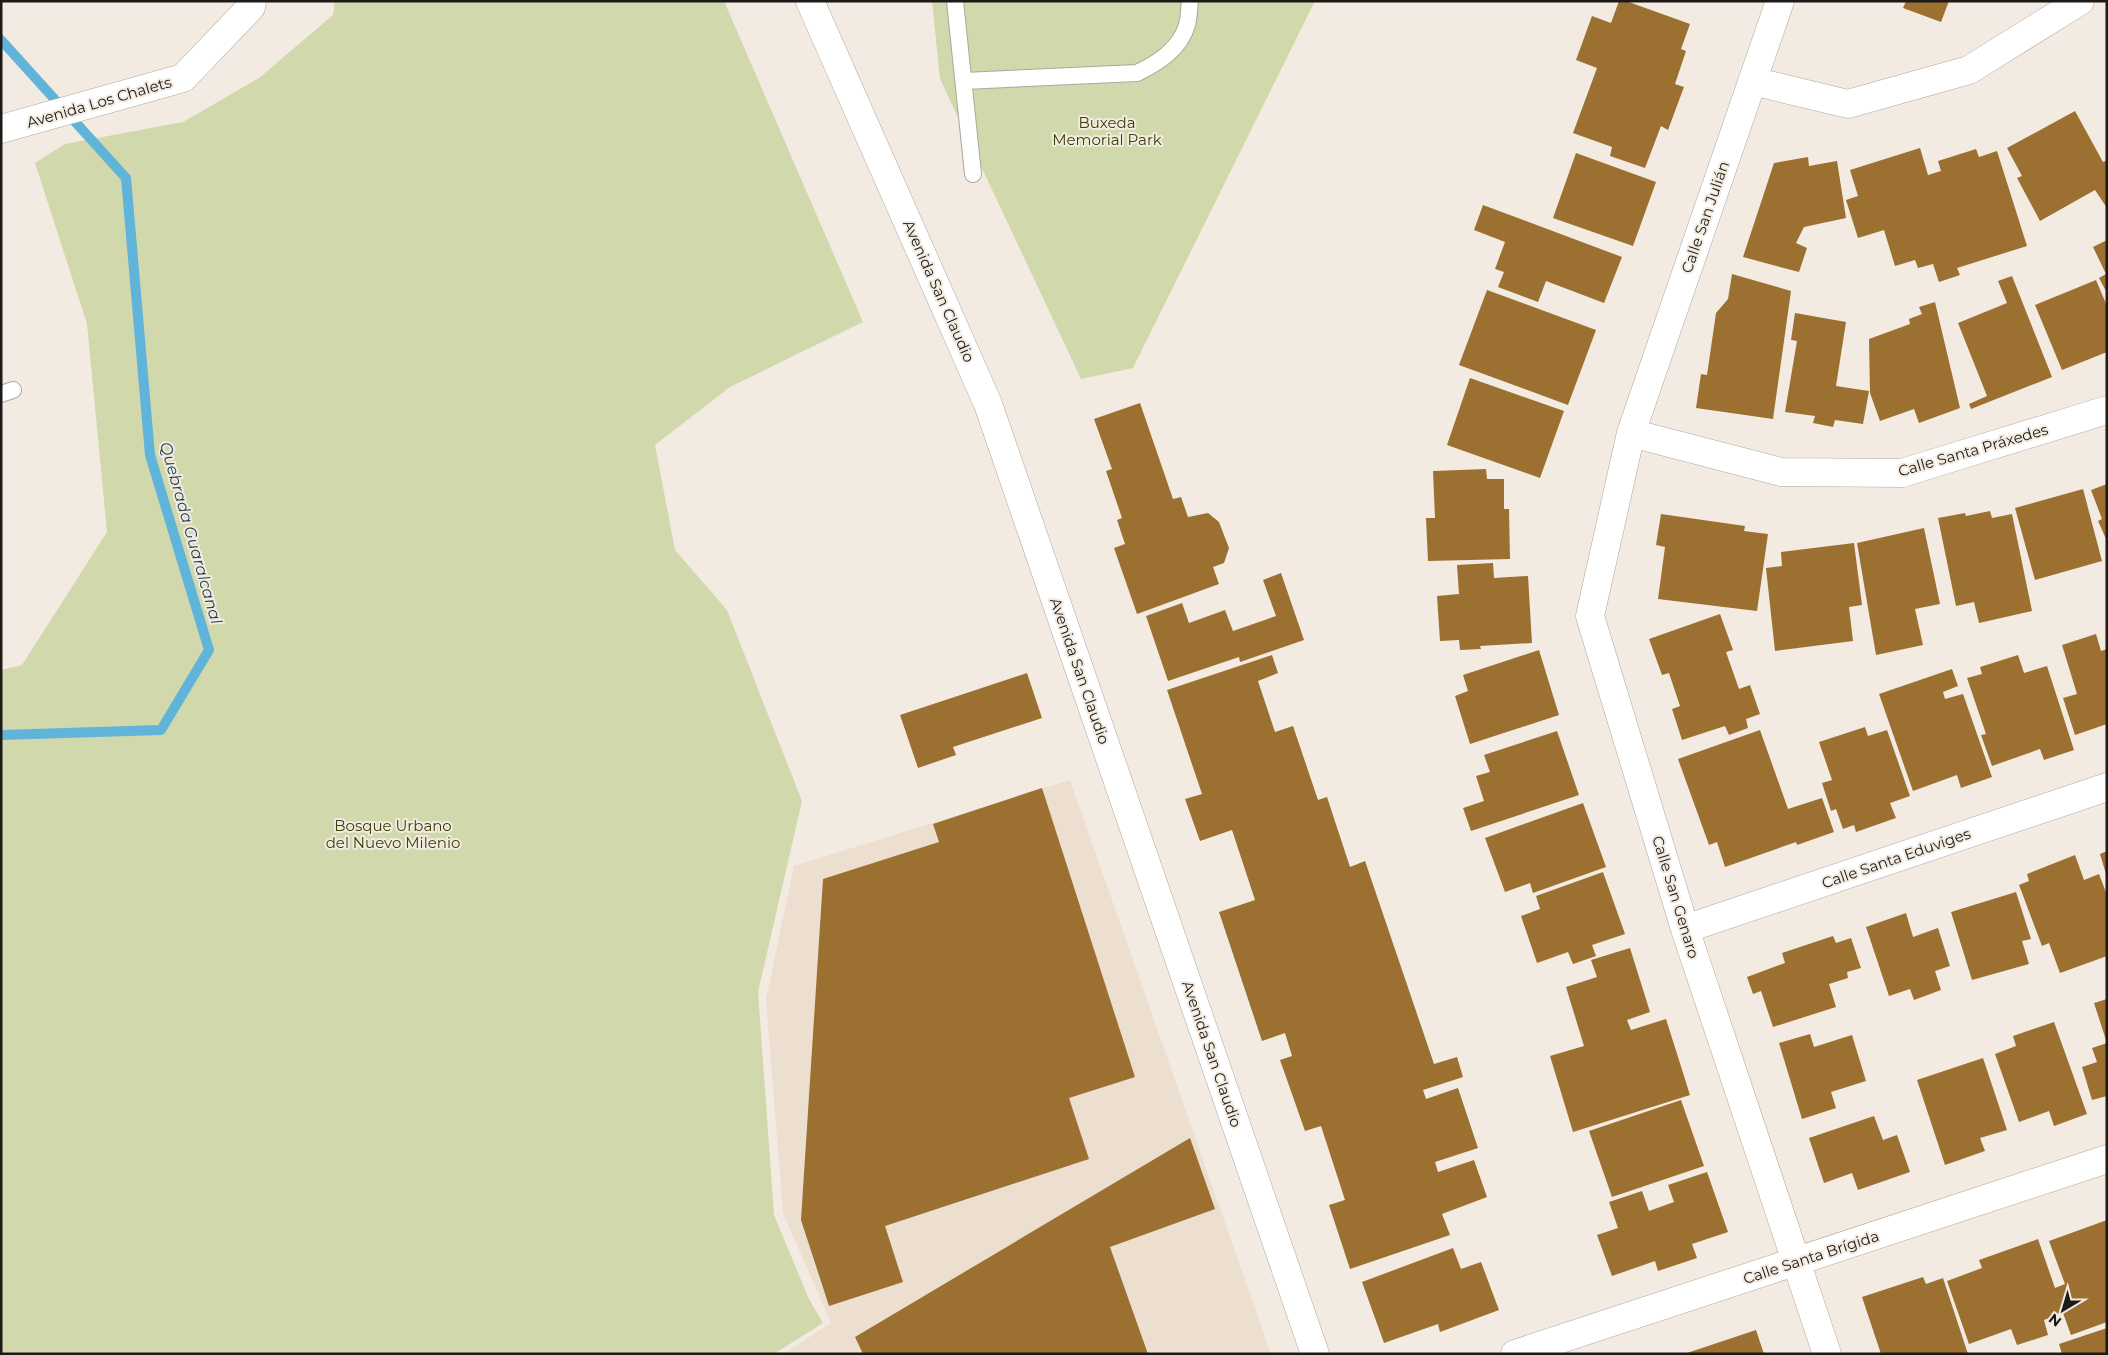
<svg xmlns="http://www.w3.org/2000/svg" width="2108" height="1355" font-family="Montserrat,sans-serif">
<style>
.built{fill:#ecdfcf}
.green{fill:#d1d9ac}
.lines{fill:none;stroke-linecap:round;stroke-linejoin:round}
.stream{stroke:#60b4d9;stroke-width:10}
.building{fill:#9c7031}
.service-casing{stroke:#aea79d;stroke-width:18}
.minor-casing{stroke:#aea79d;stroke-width:29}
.tertiary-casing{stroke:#aea79d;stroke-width:29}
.service{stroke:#fff;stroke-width:16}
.minor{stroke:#fff;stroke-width:28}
.tertiary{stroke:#fff;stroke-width:28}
.labels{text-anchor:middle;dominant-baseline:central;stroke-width:4;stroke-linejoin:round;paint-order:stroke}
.street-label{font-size:15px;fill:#1c1916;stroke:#f3ebe1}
.park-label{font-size:15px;fill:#3a4006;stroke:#f3ebe1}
.water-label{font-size:16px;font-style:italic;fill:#1b4050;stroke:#f3ebe1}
</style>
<rect width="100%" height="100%" fill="#f3ebe1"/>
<!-- built -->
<path class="built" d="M 1070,780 L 1271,1354 L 783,1354 L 831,1323 L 783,1213 L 766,999 L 794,866 Z"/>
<!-- green -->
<path class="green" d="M 335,1 L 724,1 L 863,322 L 730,387 L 655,445 L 675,550 L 727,610 L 802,801 L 758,992 L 774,1215 L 809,1299 L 823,1323 L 774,1354 L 1,1354 L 1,670 L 22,665 L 107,532 L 87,324 L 35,163 L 65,144 L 183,122 L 259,78 L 333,15 Z
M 932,1 L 1315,1 L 1133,368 L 1081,379 L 940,79 Z"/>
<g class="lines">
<!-- stream -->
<path class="stream" d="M 1,40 L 126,178 L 150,455 L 209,650 L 161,730 L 1,735"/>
</g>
<!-- building -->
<path class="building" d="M 1619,1 L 1626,1 L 1690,24 L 1681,49 L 1686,51 L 1675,84 L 1684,87 L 1668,130 L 1661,126 L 1645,168 L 1610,156 L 1612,147 L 1573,133 L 1597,68 L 1576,60 L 1592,16 L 1611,23 Z
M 1906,1 L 1949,1 L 1941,22 L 1903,8 Z
M 2075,111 L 2103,162 L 2107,160 L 2107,208 L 2095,190 L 2040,221 L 2017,178 L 2022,176 L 2007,148 Z
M 1920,148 L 1928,175 L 1941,171 L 1938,161 L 1976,149 L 1979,157 L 1997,151 L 2027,246 L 1957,268 L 1960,275 L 1939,282 L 1933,264 L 1918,268 L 1915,260 L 1895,266 L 1884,230 L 1858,238 L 1846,200 L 1858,196 L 1850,170 Z
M 1576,153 L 1656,182 L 1633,246 L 1553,218 Z
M 1808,157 L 1809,166 L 1837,161 L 1846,218 L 1804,227 L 1796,243 L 1807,248 L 1799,272 L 1743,257 L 1774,163 Z
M 1483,205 L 1622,257 L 1604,303 L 1546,281 L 1538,302 L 1498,287 L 1504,272 L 1495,269 L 1505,242 L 1474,230 Z
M 2107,240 L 2107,293 L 2099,278 L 2106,274 L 2093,247 Z
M 1732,274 L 1791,291 L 1773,419 L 1696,408 L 1701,374 L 1707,375 L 1716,313 L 1728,299 Z
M 2012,276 L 2052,377 L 1971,409 L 1969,404 L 1987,396 L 1958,323 L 2007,303 L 1998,281 Z
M 2096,280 L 2107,306 L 2107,352 L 2062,370 L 2035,305 Z
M 1487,290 L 1596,330 L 1568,405 L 1459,365 Z
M 1935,302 L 1960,408 L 1919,423 L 1914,409 L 1880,421 L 1870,393 L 1869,339 L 1910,324 L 1909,319 L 1922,314 L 1919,307 Z
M 1795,313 L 1846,322 L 1836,386 L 1869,391 L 1863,424 L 1835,420 L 1833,427 L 1813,423 L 1815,416 L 1785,412 L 1797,341 L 1791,340 Z
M 1470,378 L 1564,411 L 1540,478 L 1447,445 Z
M 1140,403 L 1173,499 L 1181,497 L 1188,517 L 1208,513 L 1219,522 L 1229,548 L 1224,563 L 1213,567 L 1219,584 L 1137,614 L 1114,548 L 1125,544 L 1117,520 L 1122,518 L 1106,471 L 1112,469 L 1094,419 Z
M 1486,469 L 1487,479 L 1504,479 L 1504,509 L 1509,509 L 1510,559 L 1428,561 L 1426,518 L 1435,518 L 1433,471 Z
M 2107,484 L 2107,541 L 2098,521 L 2102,519 L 2091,490 Z
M 2083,489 L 2102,561 L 2035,580 L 2015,508 Z
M 1990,511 L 1992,518 L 2012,514 L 2032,611 L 1979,623 L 1974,602 L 1956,606 L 1938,518 L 1965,513 L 1966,516 Z
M 1661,514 L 1745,526 L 1744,531 L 1768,534 L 1757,611 L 1658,599 L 1665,547 L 1656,545 Z
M 1924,528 L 1940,604 L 1915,609 L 1923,645 L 1876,655 L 1857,543 Z
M 1854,543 L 1862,605 L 1849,607 L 1853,641 L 1775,651 L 1766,568 L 1782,566 L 1781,552 Z
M 1493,563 L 1494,578 L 1528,576 L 1532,643 L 1480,646 L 1481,649 L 1460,650 L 1459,640 L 1440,641 L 1437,596 L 1459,594 L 1457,565 Z
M 1281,573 L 1304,640 L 1240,662 L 1239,657 L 1168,681 L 1146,616 L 1182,603 L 1189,623 L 1225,610 L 1233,631 L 1276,616 L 1263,580 Z
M 1720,614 L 1733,650 L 1726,652 L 1739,689 L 1750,685 L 1760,714 L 1746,719 L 1748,728 L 1729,735 L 1725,726 L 1682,740 L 1672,709 L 1680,706 L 1669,673 L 1662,675 L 1649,639 Z
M 2096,634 L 2101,651 L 2107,649 L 2107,724 L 2075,735 L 2063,698 L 2077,694 L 2062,645 Z
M 1539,650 L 1559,715 L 1470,744 L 1455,696 L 1468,691 L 1463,675 Z
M 1272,655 L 1278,673 L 1258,681 L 1275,732 L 1293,726 L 1318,800 L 1327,797 L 1350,867 L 1365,861 L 1434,1064 L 1457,1057 L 1463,1077 L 1423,1090 L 1426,1099 L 1458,1088 L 1478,1148 L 1435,1162 L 1438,1172 L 1474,1160 L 1487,1197 L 1442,1214 L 1450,1235 L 1350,1269 L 1329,1205 L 1345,1200 L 1321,1126 L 1305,1131 L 1280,1060 L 1292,1056 L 1285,1033 L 1262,1041 L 1219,912 L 1255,900 L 1232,830 L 1200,841 L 1185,799 L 1202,794 L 1167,690 Z
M 2018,655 L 2024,673 L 2047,666 L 2074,750 L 2044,760 L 2040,749 L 1992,766 L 1981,735 L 1986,734 L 1967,678 L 1982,674 L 1980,667 Z
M 1952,669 L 1958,686 L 1943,692 L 1945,699 L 1963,694 L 1992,777 L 1961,788 L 1957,775 L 1913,791 L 1879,694 Z
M 1027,673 L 1042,718 L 953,747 L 956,755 L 918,768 L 900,715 Z
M 1865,727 L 1868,736 L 1887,730 L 1910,796 L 1890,803 L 1896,818 L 1856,832 L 1854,825 L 1843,829 L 1836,809 L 1831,811 L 1822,783 L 1832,780 L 1819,742 Z
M 1760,730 L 1788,809 L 1822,798 L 1834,832 L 1797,845 L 1796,842 L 1725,867 L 1717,842 L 1709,845 L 1678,759 Z
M 1557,731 L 1579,795 L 1471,831 L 1463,808 L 1484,801 L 1476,776 L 1490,772 L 1484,755 Z
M 1042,788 L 1135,1077 L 1069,1098 L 1089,1159 L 885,1226 L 903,1282 L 829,1306 L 801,1220 L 823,879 L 939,842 L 933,824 Z
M 1583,803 L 1606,867 L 1533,893 L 1530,883 L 1505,892 L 1485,838 Z
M 2107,851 L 2107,874 L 2106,874 L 2100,854 Z
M 2075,855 L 2084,880 L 2099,874 L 2107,895 L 2107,956 L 2060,973 L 2049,943 L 2042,946 L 2019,885 L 2029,881 L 2027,874 Z
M 1603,872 L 1625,934 L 1592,945 L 1596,956 L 1573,964 L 1568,952 L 1537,963 L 1521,916 L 1540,909 L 1536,896 Z
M 2016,892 L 2031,939 L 2022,941 L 2029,964 L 1972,980 L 1951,912 Z
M 1906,913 L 1913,937 L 1938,928 L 1950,966 L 1935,971 L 1941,990 L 1914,1000 L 1910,989 L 1889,996 L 1866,927 Z
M 1833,936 L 1836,943 L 1851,938 L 1861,968 L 1847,972 L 1848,978 L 1829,984 L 1836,1007 L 1773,1027 L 1761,991 L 1753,994 L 1747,977 L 1785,963 L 1782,953 Z
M 1630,948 L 1650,1012 L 1627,1020 L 1631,1030 L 1666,1019 L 1690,1095 L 1573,1132 L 1550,1056 L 1584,1046 L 1566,987 L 1597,977 L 1591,960 Z
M 2107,999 L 2107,1040 L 2106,1040 L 2094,1003 Z
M 2054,1022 L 2087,1114 L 2054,1126 L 2049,1111 L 2019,1122 L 1995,1054 L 2016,1046 L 2013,1036 Z
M 1810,1034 L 1814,1047 L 1852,1035 L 1866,1081 L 1831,1092 L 1836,1108 L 1802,1119 L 1779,1043 Z
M 2107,1043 L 2107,1096 L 2092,1100 L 2082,1067 L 2097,1062 L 2092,1048 Z
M 1983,1058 L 2007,1130 L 1980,1138 L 1985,1151 L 1945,1165 L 1917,1080 Z
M 1681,1100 L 1704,1166 L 1612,1197 L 1589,1131 Z
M 1874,1116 L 1883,1140 L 1897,1135 L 1910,1172 L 1858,1190 L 1852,1173 L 1824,1183 L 1809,1138 Z
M 1190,1138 L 1215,1209 L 1110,1247 L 1148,1354 L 863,1354 L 855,1337 Z
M 1707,1172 L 1728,1232 L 1692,1244 L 1697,1258 L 1658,1271 L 1655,1261 L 1612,1276 L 1597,1235 L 1618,1228 L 1609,1202 L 1642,1191 L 1649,1211 L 1674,1202 L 1668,1185 Z
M 2107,1220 L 2107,1322 L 2071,1335 L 2063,1313 L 2044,1320 L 2048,1335 L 2017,1345 L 2011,1329 L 1969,1344 L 1947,1281 L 1982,1268 L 1979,1260 L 2038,1239 L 2055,1288 L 2065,1284 L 2049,1241 Z
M 1453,1248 L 1461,1269 L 1481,1262 L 1499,1310 L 1440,1332 L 1438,1324 L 1384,1343 L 1362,1282 Z
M 1923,1277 L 1926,1284 L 1943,1278 L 1968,1354 L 1881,1354 L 1862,1297 Z
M 2107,1328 L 2107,1354 L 2062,1354 L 2059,1344 Z
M 1756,1330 L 1764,1354 L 1687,1354 L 1687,1353 Z"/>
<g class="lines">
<!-- service casing -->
<g class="service-casing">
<path id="service" d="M 955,1 L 973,174
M 964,81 L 1137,73 C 1158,63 1180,49 1187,25 C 1189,18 1189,9 1190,1
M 1,394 L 13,390"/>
</g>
<!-- minor casing -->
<g class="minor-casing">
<path id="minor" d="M 1780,1 L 1631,433 L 1590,616 L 1685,929 L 1827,1354
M 1752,81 L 1848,104 L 1969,70 L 2080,1
M 1,129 L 183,78 L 251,7 L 252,1
M 1631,433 L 1781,472 L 1902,473 L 2107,410
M 1685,929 L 2107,787
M 1515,1354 L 2107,1159"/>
</g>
<!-- tertiary casing -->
<g class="tertiary-casing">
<path id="tertiary" d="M 810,1 L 988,404 L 1315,1354"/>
</g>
<!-- service -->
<use href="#service" class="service"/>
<!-- minor -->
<use href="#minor" class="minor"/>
<!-- tertiary -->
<use href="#tertiary" class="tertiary"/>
</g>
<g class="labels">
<!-- street labels -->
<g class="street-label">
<text transform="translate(99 102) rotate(-16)">Avenida Los Chalets</text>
<text transform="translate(1705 217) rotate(-71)">Calle San Julián</text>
<text transform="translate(939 291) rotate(66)">Avenida San Claudio</text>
<text transform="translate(1973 450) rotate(-16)">Calle Santa Práxedes</text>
<text transform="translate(1080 671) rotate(71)">Avenida San Claudio</text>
<text transform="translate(1896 858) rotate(-19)">Calle Santa Eduviges</text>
<text transform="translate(1676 897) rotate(73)">Calle San Genaro</text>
<text transform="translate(1212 1054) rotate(71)">Avenida San Claudio</text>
<text transform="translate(1811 1257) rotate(-18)">Calle Santa Brígida</text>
</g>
<!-- park labels -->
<g class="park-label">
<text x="1107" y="122">Buxeda<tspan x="1107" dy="17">Memorial Park</tspan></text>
<text x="393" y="825">Bosque Urbano<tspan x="393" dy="17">del Nuevo Milenio</tspan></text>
</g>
<!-- water labels -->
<g class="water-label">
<text transform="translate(191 533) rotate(74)">Quebrada Guaralcanal</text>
</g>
</g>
<!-- border -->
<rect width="2108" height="1355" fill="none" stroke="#1c1916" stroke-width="5"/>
<!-- north arrow -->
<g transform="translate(2063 1310) rotate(218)" stroke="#f3ebe1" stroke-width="4" paint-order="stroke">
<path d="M0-4L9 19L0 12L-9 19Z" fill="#1c1916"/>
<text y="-8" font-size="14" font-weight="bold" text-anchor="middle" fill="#1c1916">N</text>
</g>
</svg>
